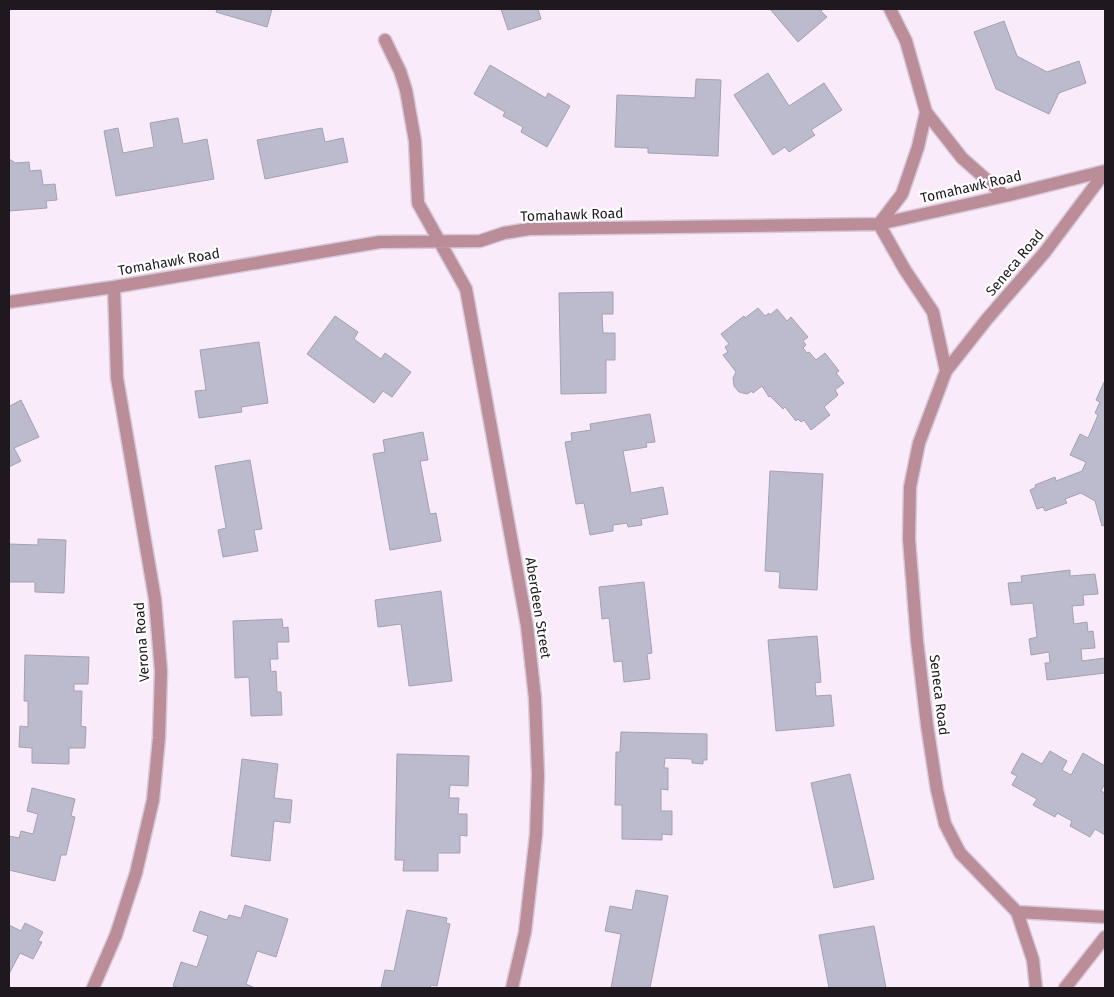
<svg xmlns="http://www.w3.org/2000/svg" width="1114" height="997" font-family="'Fira Sans',sans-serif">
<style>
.building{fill:#bcbacd;stroke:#a2a1b3}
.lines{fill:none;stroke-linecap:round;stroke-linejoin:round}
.minor-casing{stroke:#d7c9d8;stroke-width:15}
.minor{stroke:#bb8d98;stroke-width:12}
.labels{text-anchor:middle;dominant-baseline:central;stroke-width:4.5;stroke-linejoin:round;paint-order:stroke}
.street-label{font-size:14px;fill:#1f191f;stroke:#fff}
</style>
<rect width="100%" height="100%" fill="#faebfb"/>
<!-- building -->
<path class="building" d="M 217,9 L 272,9 L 267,27 L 216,12 Z
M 501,9 L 538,9 L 541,19 L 508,30 Z
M 770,9 L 823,9 L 821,11 L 827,17 L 798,42 Z
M 1004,21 L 1017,56 L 1047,72 L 1079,61 L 1086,83 L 1059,93 L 1049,114 L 996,89 L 974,32 Z
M 490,65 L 546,98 L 548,93 L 570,106 L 547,147 L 521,132 L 523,127 L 503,116 L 505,112 L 474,94 Z
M 768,73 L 789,106 L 824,83 L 842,110 L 811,130 L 815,135 L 789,152 L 785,147 L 773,155 L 734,95 Z
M 696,79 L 721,80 L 718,156 L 648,153 L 648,148 L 615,147 L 617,95 L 695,98 Z
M 178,118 L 183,144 L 207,139 L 214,179 L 116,196 L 104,131 L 118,128 L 123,153 L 154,147 L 150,123 Z
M 322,128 L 325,142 L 343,138 L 348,162 L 265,179 L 257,140 Z
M 9,160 L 11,160 L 15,163 L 29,162 L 30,171 L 41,170 L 43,185 L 55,184 L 57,200 L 46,201 L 47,208 L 9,211 Z
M 613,292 L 613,314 L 602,314 L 603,333 L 615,333 L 615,360 L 606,360 L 606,393 L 561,394 L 559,293 Z
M 758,308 L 765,316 L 769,313 L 770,315 L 777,309 L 787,321 L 791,317 L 808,337 L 803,341 L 806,345 L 803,348 L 807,353 L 809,352 L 816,360 L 825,353 L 839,371 L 836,373 L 844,383 L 835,390 L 838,395 L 824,407 L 830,415 L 811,430 L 804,420 L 801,422 L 798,419 L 796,421 L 785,407 L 783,409 L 770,396 L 769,397 L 762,386 L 753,393 L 752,391 L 747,394 L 739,392 L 734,386 L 733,378 L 736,372 L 723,355 L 728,352 L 725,347 L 729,344 L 721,334 L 744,316 L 745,318 Z
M 335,316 L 358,332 L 354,339 L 381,359 L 385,353 L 411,372 L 392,397 L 383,391 L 374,403 L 307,354 Z
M 259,342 L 268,403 L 241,407 L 242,412 L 199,418 L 195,391 L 206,390 L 200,350 Z
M 1104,382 L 1105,383 L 1105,530 L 1104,525 L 1102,526 L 1095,501 L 1081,493 L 1065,499 L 1067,503 L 1045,511 L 1043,507 L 1037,509 L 1030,490 L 1036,487 L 1035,485 L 1055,477 L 1056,481 L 1082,471 L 1086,462 L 1070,455 L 1080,434 L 1088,438 L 1098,415 L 1095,413 L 1100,402 L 1096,400 Z
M 21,400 L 39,437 L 14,448 L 21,461 L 9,467 L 9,403 L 10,406 Z
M 650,414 L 655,442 L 646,443 L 647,447 L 623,451 L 631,493 L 663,487 L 668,514 L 641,519 L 642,525 L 628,527 L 627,523 L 613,525 L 613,531 L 590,535 L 584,503 L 576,504 L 565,442 L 572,441 L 571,433 L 591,430 L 590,424 Z
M 423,432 L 428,460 L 420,461 L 430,514 L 436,513 L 441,541 L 390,550 L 373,454 L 385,452 L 383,440 Z
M 250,460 L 262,529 L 254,530 L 258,551 L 223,557 L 218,530 L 226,528 L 215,466 Z
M 770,471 L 823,474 L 817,590 L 779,588 L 780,572 L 765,571 Z
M 38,539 L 66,540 L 64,593 L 35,592 L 35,582 L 9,582 L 9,544 L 38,545 Z
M 1070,570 L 1070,576 L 1095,574 L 1098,594 L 1083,595 L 1084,605 L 1072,606 L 1074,624 L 1087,622 L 1088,632 L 1093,631 L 1095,648 L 1081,649 L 1082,661 L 1105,658 L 1105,673 L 1047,680 L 1045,663 L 1050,663 L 1049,652 L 1031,655 L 1029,639 L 1037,637 L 1033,603 L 1011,605 L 1008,583 L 1022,582 L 1021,576 Z
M 644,582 L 652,653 L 647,654 L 650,679 L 624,682 L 622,661 L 614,662 L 609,618 L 602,619 L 599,587 Z
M 441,591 L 452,681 L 409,686 L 401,624 L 378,627 L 375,600 Z
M 282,619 L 283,628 L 288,627 L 289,642 L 277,642 L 278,659 L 270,659 L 271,672 L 276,671 L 277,692 L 281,692 L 282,715 L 251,716 L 249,677 L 235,678 L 233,621 Z
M 817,636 L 821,682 L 815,683 L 816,696 L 831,695 L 834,726 L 776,731 L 768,640 Z
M 25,655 L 89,657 L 88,684 L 74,684 L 74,691 L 82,691 L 81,726 L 86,727 L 85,748 L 69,748 L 69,764 L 32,763 L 32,748 L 19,747 L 20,726 L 28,727 L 28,701 L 24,701 Z
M 621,732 L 707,734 L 707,760 L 703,760 L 703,764 L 692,763 L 692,759 L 665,758 L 664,768 L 668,768 L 668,790 L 661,789 L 661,811 L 672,811 L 672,835 L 662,834 L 662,840 L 622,839 L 622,805 L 615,805 L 616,752 L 620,752 Z
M 1050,751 L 1067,761 L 1062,770 L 1071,775 L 1083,753 L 1105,766 L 1105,783 L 1101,791 L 1105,793 L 1105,835 L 1095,829 L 1090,837 L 1070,826 L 1072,821 L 1057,813 L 1055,817 L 1033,805 L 1037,799 L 1012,785 L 1017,776 L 1011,773 L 1022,753 L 1042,764 Z
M 397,754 L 469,756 L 468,786 L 450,785 L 449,798 L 459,798 L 458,814 L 467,814 L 467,836 L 460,835 L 460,853 L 438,853 L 438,871 L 403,871 L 404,860 L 395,860 Z
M 242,759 L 278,764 L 274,798 L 292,800 L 290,823 L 274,821 L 270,861 L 231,856 Z
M 850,774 L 874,879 L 834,888 L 811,783 Z
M 32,788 L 75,799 L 71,816 L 75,817 L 66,855 L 61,855 L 55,881 L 9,870 L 9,836 L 19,838 L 21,831 L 33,834 L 38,814 L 27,811 Z
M 636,890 L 668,896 L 650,988 L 611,988 L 621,934 L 605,931 L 610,906 L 632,910 Z
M 245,905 L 288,919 L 276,957 L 257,951 L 246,984 L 255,988 L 181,988 L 173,986 L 181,962 L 197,967 L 208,936 L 193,931 L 200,911 L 227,920 L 229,915 L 241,918 Z
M 407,910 L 447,918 L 446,923 L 450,924 L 437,986 L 431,985 L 430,988 L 381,988 L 385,970 L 394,971 Z
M 25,923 L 43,932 L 38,941 L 42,942 L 33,959 L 20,953 L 9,974 L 9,925 L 21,931 Z
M 874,926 L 886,988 L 829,988 L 819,935 Z"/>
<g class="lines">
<!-- minor casing -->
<g class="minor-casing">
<path id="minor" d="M 890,9 L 906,41 L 926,112 L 918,147 L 902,194 L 879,224 L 905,270 L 933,312 L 946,371 L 919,443 L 910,487 L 909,539 L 917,641 L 927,725 L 937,790 L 945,824 L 960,853 L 1017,912 L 1105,917
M 385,40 L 400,71 L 406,90 L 415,141 L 418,203 L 466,289 L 527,626 L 535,698 L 538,775 L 536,835 L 525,932 L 512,988
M 926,112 L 962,158 L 1005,196
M 9,302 L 114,287 L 380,242 L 480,241 L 504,233 L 529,229 L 879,224 L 1005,196 L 1105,171
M 946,371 L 987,319 L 1045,252 L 1105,172
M 1017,912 L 1033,960 L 1036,988
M 93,988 L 116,935 L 136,873 L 153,800 L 159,738 L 161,671 L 155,599 L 117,378 L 114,287
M 1065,988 L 1105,937"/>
</g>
<!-- minor -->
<use href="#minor" class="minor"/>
</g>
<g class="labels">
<!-- street labels -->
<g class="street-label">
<text transform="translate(971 187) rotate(-13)">Tomahawk Road</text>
<text transform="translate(572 215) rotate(-2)">Tomahawk Road</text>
<text transform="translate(169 262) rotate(-10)">Tomahawk Road</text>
<text transform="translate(1015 263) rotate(-50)">Seneca Road</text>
<text transform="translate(538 608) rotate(81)">Aberdeen Street</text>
<text transform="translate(142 642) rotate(-94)">Verona Road</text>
<text transform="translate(939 695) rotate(83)">Seneca Road</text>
</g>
</g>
<!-- border -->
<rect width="1114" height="997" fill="none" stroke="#1f191f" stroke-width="20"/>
</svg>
